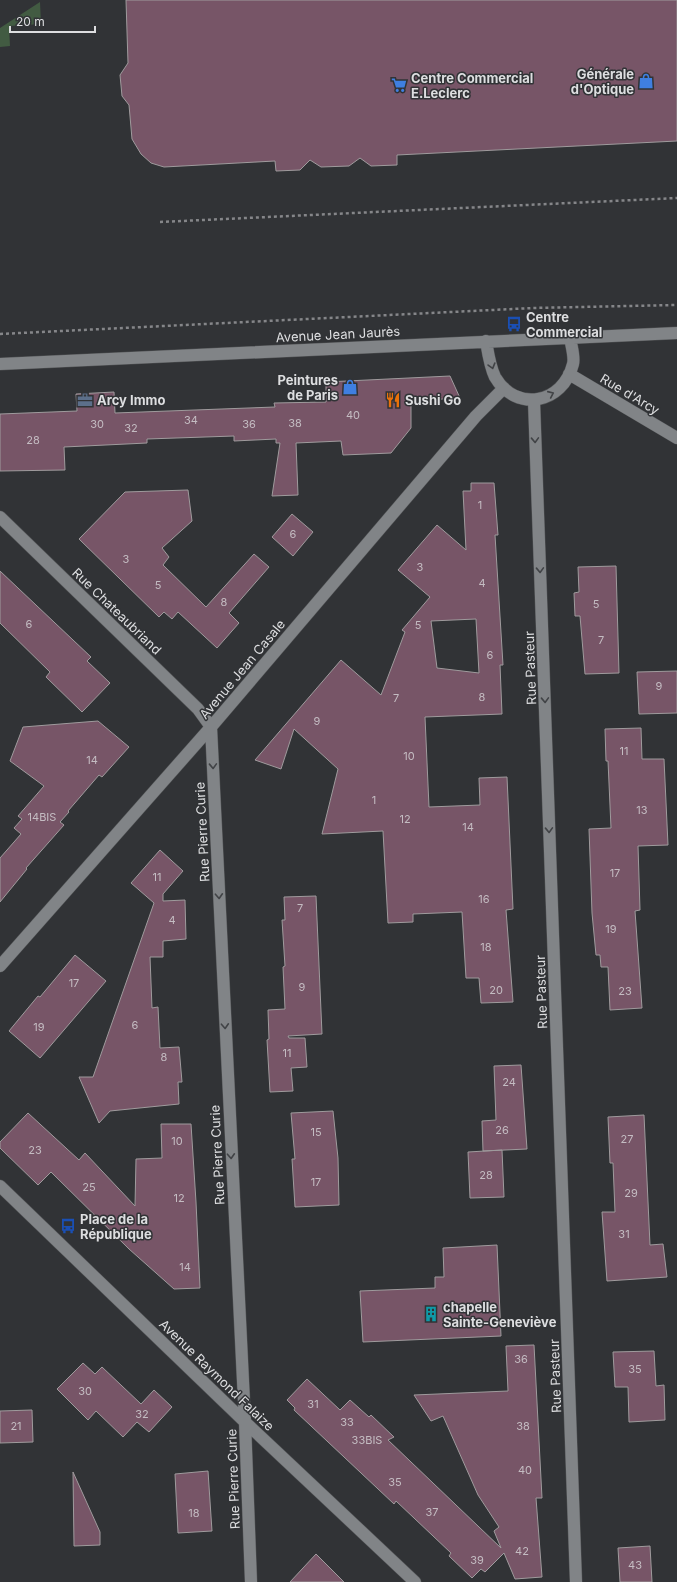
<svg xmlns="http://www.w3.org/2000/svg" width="677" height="1582" font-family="Inter,sans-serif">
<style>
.green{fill:#425b42}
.building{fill:#775567;stroke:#9f9b9d;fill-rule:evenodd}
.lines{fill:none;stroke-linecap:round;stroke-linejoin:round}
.minor-casing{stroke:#505254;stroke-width:13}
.path{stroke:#858689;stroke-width:2.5;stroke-dasharray:3 3;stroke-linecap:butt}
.minor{stroke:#818487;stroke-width:12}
.oneway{stroke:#414346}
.labels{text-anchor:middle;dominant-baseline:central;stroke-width:3;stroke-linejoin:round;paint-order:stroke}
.number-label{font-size:11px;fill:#c4bcc2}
.poi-label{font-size:13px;font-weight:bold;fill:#dddee0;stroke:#313336;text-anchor:start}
.street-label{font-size:13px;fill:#dddee0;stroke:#313336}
</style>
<rect width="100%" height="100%" fill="#313336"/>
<!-- green -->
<path class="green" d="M 40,2 L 41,24 L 9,26 L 10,46 L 0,47 L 0,28 Z"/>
<!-- building -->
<path class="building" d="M 126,0 L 677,0 L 677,141 L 397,155 L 397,165 L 371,166 L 360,158 L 349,166 L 321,167 L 310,160 L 300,170 L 276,171 L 275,161 L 164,167 L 151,163 L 141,154 L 132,139 L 129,105 L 122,96 L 120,75 L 128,63 Z
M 450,376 L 460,398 L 411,401 L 411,428 L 391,453 L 343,455 L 341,441 L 296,443 L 298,495 L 272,496 L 280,443 L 276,443 L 276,439 L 234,441 L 234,436 L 147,439 L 147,443 L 64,447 L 65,470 L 0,471 L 0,414 L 77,411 L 76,394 L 114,392 L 115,413 L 275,407 L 274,403 L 326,402 L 326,382 Z
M 471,483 L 494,483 L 498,535 L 495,535 L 503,665 L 500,665 L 502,714 L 425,717 L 429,807 L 480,805 L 479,778 L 507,777 L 513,909 L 506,910 L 513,1002 L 481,1003 L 479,978 L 466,978 L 462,912 L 413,914 L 413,922 L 388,923 L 383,831 L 322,834 L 338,769 L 294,729 L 281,769 L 255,760 L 341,660 L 381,695 L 405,632 L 402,630 L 430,597 L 398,570 L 437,525 L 466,550 L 463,491 L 471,491 ZM 476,619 L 479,673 L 437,668 L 431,621 Z
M 188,490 L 192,521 L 162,548 L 169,557 L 163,565 L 206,607 L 254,554 L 269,567 L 229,613 L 239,623 L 217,648 L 178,612 L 172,619 L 164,612 L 159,617 L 79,539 L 125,492 Z
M 292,514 L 313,532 L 293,556 L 272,537 Z
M 616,566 L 619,673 L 585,674 L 580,616 L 575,616 L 574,593 L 579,592 L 578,567 Z
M 0,571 L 91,657 L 87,661 L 110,683 L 82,712 L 46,677 L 50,672 L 0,623 Z
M 677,671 L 677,713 L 639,714 L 637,672 Z
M 98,721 L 129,747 L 102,777 L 99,775 L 68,811 L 69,812 L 60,822 L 64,825 L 26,868 L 27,869 L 0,902 L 0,858 L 21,834 L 14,828 L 22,819 L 18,816 L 44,786 L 10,761 L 23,727 Z
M 641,728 L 642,759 L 664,759 L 668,845 L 638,846 L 640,910 L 635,911 L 642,1008 L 610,1010 L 608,967 L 601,967 L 600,955 L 596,955 L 592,913 L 589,829 L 611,828 L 608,761 L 606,761 L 605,729 Z
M 160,850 L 183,871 L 163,894 L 163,901 L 185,900 L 186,939 L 163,941 L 163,957 L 150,957 L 152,1008 L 158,1007 L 160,1048 L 179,1047 L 182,1082 L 178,1082 L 179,1104 L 110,1111 L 99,1123 L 79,1077 L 93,1077 L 154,903 L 131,883 Z
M 316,896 L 322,1034 L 288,1036 L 289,1038 L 305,1038 L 307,1067 L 291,1068 L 293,1091 L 270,1092 L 267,1040 L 269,1039 L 268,1010 L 285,1009 L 283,967 L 285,966 L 282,920 L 285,920 L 284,897 Z
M 75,955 L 106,981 L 40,1058 L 9,1031 L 38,996 L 40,997 Z
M 521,1065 L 527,1149 L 483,1151 L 482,1121 L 496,1120 L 494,1066 Z
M 333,1111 L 338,1158 L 339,1205 L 295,1207 L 292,1159 L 295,1159 L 291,1113 Z
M 28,1113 L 79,1160 L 85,1153 L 135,1206 L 136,1159 L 162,1158 L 161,1124 L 191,1124 L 196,1202 L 200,1288 L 174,1289 L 129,1249 L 51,1172 L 38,1185 L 0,1148 L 0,1142 Z
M 644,1115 L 650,1245 L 663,1244 L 667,1277 L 607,1281 L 602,1212 L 615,1212 L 613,1163 L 610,1163 L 608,1117 Z
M 502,1150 L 504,1197 L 470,1198 L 468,1152 Z
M 497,1245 L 501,1336 L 363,1342 L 360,1291 L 435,1288 L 435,1277 L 444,1277 L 443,1248 Z
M 534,1345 L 542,1498 L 536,1498 L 542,1577 L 515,1579 L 504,1553 L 485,1572 L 481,1569 L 472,1578 L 449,1556 L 451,1553 L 396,1501 L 394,1504 L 294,1410 L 295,1408 L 287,1400 L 307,1379 L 340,1410 L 350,1400 L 369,1417 L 371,1415 L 394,1437 L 388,1440 L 501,1548 L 494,1531 L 499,1527 L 478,1495 L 443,1416 L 431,1421 L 414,1395 L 508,1391 L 506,1346 Z
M 654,1351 L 656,1386 L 664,1385 L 665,1420 L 629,1422 L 628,1387 L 615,1387 L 613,1352 Z
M 83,1363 L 95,1374 L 102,1367 L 141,1404 L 154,1390 L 172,1407 L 149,1432 L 137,1422 L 123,1437 L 96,1411 L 88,1420 L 57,1389 Z
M 32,1410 L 33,1442 L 0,1443 L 0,1411 Z
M 208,1471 L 212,1531 L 178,1533 L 175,1474 Z
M 73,1472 L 100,1532 L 100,1545 L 74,1546 Z
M 650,1546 L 652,1582 L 620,1582 L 618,1548 Z
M 316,1554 L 344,1582 L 290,1582 Z"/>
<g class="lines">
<!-- minor casing -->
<g class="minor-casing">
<path id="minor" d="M 486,341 C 488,353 490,367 495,377 C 516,413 563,404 573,364 C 575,357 571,345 570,337
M 0,364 L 677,333
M 569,374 L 677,438
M 534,401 L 576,1582
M 0,517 L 198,709 L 211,727 L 245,1422 L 251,1582
M 0,966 L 211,727 L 476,416 L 504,388
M 0,1186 L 245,1422 L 415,1582"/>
</g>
<!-- path -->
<path class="path" d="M 160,222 L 677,198
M 0,334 L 533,308 L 677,305"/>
<!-- minor -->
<use href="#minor" class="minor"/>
</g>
<!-- one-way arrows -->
<defs><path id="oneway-chevron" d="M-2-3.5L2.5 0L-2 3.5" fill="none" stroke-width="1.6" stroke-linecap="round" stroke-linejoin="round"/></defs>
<g class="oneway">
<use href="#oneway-chevron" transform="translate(492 366) rotate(74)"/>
<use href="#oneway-chevron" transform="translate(551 394) rotate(-24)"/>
<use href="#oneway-chevron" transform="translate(535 440) rotate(88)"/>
<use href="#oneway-chevron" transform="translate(540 570) rotate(88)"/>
<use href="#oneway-chevron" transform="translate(545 700) rotate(88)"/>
<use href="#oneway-chevron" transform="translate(213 766) rotate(88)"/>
<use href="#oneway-chevron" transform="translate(549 830) rotate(88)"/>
<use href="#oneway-chevron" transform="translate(219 896) rotate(87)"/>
<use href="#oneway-chevron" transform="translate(225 1026) rotate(87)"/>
<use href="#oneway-chevron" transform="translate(231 1156) rotate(87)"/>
</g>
<!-- icons -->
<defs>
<g id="shop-bare" transform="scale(1.2)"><path d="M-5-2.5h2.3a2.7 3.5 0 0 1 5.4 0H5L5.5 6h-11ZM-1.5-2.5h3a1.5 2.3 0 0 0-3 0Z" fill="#3f7fe0" stroke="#313336" stroke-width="2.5" paint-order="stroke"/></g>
<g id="supermarket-bare" transform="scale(1.2)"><path d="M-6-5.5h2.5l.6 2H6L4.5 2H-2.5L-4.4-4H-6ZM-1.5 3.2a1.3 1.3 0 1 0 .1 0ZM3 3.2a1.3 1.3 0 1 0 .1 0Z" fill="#3f7fe0" stroke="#313336" stroke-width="2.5" paint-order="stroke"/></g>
<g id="bus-bare" transform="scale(1.2)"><path d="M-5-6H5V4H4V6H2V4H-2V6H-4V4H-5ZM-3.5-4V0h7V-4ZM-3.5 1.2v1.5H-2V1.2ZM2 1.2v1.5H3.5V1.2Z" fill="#1a4fb4" stroke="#313336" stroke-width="2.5" paint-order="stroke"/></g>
<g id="office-bare" transform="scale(1.2)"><path d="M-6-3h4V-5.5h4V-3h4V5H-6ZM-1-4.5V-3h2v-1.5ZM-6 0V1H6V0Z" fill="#5c6f8a" stroke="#313336" stroke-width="2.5" paint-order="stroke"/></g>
<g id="restaurant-bare" transform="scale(1.2)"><path d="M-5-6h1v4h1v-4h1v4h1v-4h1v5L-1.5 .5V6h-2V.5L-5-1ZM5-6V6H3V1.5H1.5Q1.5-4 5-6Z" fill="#e8710a" stroke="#313336" stroke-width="2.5" paint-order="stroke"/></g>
<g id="building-bare" transform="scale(1.2)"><path d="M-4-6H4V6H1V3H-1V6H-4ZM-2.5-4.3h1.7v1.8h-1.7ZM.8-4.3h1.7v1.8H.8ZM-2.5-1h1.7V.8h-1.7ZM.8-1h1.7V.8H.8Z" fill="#0f9aa8" stroke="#313336" stroke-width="2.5" paint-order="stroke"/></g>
</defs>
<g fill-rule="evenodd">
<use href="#shop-bare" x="646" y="81"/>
<use href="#supermarket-bare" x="399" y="85"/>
<use href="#bus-bare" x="514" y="324"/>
<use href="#shop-bare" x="350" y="387"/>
<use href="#office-bare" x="85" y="400"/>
<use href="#restaurant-bare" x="393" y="400"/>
<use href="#bus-bare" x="68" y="1226"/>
<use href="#building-bare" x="431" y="1314"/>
</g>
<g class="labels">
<!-- number labels -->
<g class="number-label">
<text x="353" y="415">40</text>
<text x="191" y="420">34</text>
<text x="295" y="423">38</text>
<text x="97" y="424">30</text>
<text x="249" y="424">36</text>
<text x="131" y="428">32</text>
<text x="33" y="440">28</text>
<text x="480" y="505">1</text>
<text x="293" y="534">6</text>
<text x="126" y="559">3</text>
<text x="420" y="567">3</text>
<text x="482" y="583">4</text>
<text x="158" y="585">5</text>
<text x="224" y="602">8</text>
<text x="596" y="604">5</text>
<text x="29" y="624">6</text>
<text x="418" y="625">5</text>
<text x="601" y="640">7</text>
<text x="490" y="655">6</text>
<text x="659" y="686">9</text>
<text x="482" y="697">8</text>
<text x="396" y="698">7</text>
<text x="317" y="721">9</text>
<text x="624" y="751">11</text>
<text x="409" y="756">10</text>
<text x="92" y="760">14</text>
<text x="374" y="800">1</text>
<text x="642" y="810">13</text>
<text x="42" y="817">14BIS</text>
<text x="405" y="819">12</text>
<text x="468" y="827">14</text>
<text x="615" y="873">17</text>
<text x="157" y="877">11</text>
<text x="484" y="899">16</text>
<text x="300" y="908">7</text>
<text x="172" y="920">4</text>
<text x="611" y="929">19</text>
<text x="486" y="947">18</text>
<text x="74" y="983">17</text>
<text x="302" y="987">9</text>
<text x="496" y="990">20</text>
<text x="625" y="991">23</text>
<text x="135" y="1025">6</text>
<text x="39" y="1027">19</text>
<text x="287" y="1053">11</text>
<text x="164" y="1057">8</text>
<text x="509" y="1082">24</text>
<text x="502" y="1130">26</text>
<text x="316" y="1132">15</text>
<text x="627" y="1139">27</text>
<text x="177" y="1141">10</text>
<text x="35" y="1150">23</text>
<text x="486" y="1175">28</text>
<text x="316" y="1182">17</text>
<text x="89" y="1187">25</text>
<text x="631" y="1193">29</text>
<text x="179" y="1198">12</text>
<text x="624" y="1234">31</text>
<text x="185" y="1267">14</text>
<text x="521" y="1359">36</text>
<text x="635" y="1369">35</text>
<text x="85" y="1391">30</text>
<text x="313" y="1404">31</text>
<text x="142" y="1414">32</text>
<text x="347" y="1422">33</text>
<text x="16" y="1426">21</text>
<text x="523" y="1426">38</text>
<text x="367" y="1440">33BIS</text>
<text x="525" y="1470">40</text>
<text x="395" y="1482">35</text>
<text x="432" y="1512">37</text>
<text x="194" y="1513">18</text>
<text x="522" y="1551">42</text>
<text x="477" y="1560">39</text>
<text x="635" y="1565">43</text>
</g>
<!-- poi labels -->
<g class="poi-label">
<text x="634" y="74" text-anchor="end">Générale<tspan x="634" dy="15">d'Optique</tspan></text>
<text x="411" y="78">Centre Commercial<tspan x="411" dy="15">E.Leclerc</tspan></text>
<text x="526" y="317">Centre<tspan x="526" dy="15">Commercial</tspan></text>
<text x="338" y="380" text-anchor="end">Peintures<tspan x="338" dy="15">de Paris</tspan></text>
<text x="97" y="400">Arcy Immo</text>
<text x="405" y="400">Sushi Go</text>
<text x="80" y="1219">Place de la<tspan x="80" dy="15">République</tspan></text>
<text x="443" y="1307">chapelle<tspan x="443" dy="15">Sainte-Geneviève</tspan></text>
</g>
<!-- street labels -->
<g class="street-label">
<text transform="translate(338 334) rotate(-3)">Avenue Jean Jaurès</text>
<text transform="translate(630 394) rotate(31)">Rue d'Arcy</text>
<text transform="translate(117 611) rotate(44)">Rue Chateaubriand</text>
<text transform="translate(530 668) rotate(-92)">Rue Pasteur</text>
<text transform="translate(242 669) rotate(-50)">Avenue Jean Casale</text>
<text transform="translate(202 832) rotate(-93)">Rue Pierre Curie</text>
<text transform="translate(541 992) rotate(-92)">Rue Pasteur</text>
<text transform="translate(217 1155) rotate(-93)">Rue Pierre Curie</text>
<text transform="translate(217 1375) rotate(44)">Avenue Raymond Falaize</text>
<text transform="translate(555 1376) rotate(-92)">Rue Pasteur</text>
<text transform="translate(233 1479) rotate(-92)">Rue Pierre Curie</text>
</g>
</g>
<!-- scale -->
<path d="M10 26v6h85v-6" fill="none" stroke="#dddee0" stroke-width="2"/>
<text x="16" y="26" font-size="12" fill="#dddee0" stroke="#313336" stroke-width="3" paint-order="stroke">20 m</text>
</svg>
